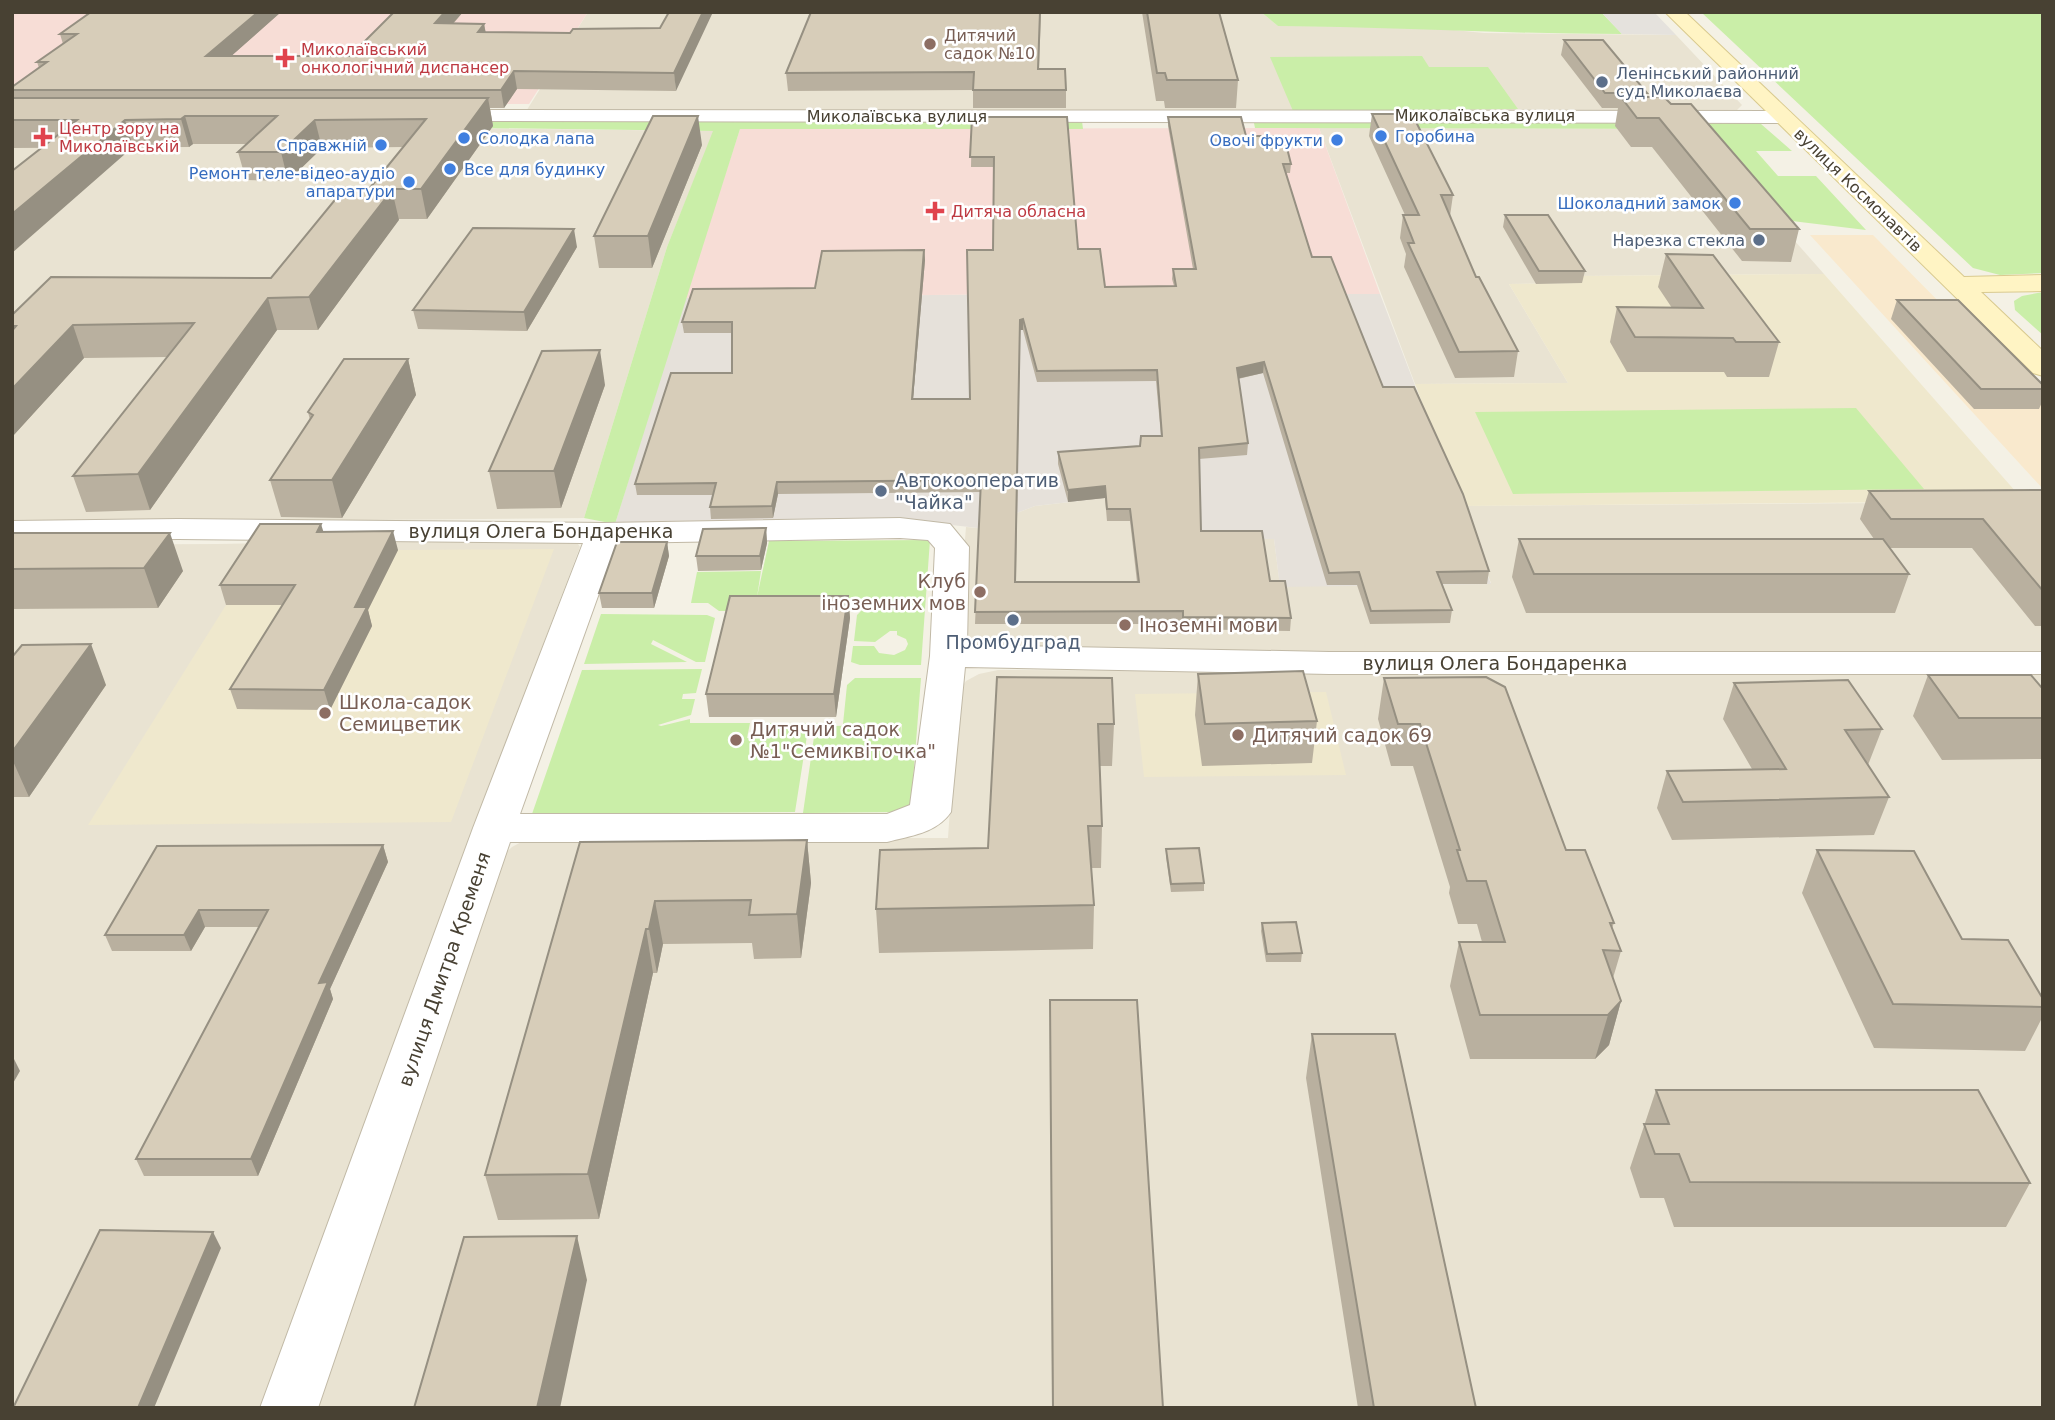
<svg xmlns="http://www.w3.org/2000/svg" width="2055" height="1420" font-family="'DejaVu Sans',sans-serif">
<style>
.residential{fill:#e9e3d2}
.commercial{fill:#f9e9cd}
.industrial{fill:#e6e1da}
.education{fill:#efe8cd}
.medical{fill:#f7ddd6}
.green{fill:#caeea8}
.parking{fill:#e5e2dd}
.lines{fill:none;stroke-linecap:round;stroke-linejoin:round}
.street-casing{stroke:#c1b9a6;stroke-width:2}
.secondary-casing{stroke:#d9ca8f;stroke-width:2}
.street{fill:#fff;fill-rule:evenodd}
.secondary{fill:#fff4c4;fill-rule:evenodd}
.wall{fill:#b9b09f;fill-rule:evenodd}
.shaded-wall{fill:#969082}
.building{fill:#d7cdb9;stroke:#969082;stroke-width:2;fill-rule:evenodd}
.education-dot{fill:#8d6e63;stroke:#fff;stroke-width:2.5}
.health-dot{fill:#e0444e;stroke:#fff;stroke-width:2.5}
.service-dot{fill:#5c6f8a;stroke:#fff;stroke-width:2.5}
.shop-dot{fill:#3f7fe0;stroke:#fff;stroke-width:2.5}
.labels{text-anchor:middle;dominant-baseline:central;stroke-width:5;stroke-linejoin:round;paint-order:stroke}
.far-education-label{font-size:16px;fill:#785e54;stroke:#fff;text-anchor:start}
.far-health-label{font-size:16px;fill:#be3a42;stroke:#fff;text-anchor:start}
.far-service-label{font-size:16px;fill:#4e5e75;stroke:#fff;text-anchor:start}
.far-street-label{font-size:16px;fill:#484133;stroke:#fff}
.far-shop-label{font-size:16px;fill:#366cbe;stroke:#fff;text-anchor:end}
.service-label{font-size:19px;fill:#4e5e75;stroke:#fff;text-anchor:start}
.street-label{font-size:19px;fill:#484133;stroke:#fff}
.education-label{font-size:19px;fill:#785e54;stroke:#fff;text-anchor:start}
</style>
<rect width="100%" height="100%" fill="#f4f1e5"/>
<!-- residential -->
<path class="residential" d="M 588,12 L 1261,12 L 1278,26 L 1424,27 L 1484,33 L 1676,35 L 1742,105 L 1736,111 L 1727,113 L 525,113 Z
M 346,127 L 714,131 L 667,247 L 584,518 L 12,523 L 12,130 Z
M 1319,128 L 1696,129 L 1824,274 L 1579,276 L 1582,283 L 1509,284 L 1568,383 L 1415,384 Z
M 1172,497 L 1178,538 L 1274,539 L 1280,586 L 1491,583 L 1461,506 L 2043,502 L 2043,651 L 956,651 L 966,527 L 978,528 L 1035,506 L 1105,498 Z
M 563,537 L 576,541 L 580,547 L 420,970 L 263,1408 L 12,1408 L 12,545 L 218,544 Z
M 998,670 L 2043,675 L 2043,1408 L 314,1408 L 501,857 L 512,847 L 527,839 L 549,838 L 948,838 L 958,693 L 966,681 L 979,674 Z"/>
<!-- commercial -->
<path class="commercial" d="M 1810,235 L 1873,235 L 2043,407 L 2043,489 Z"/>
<!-- industrial -->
<path class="industrial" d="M 1023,294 L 1380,294 L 1491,584 L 1280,587 L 1274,539 L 1178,538 L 1172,498 L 1104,498 L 1035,506 L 978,528 L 908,520 L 615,524 L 685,298 Z"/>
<!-- education -->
<path class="education" d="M 1824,274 L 2024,501 L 1461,506 L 1415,384 L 1568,383 L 1509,284 L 1581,283 L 1578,276 Z
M 554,549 L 451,822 L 88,825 L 260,551 Z
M 1326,692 L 1346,775 L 1144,777 L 1135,694 Z"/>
<!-- medical -->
<path class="medical" d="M 12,12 L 588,12 L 529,104 L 12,106 Z
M 1319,128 L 1380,294 L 1023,294 L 685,298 L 740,129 Z"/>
<!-- green -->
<path class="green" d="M 1261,12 L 1601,12 L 1622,34 C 1507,34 1393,27 1278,26 Z
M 1701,12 L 2043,12 L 2043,273 L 2000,275 L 1973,268 Z
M 1422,56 L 1429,67 L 1488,67 L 1518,109 L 1293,111 L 1270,57 Z
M 1073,119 L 1082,121 L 1083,129 L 740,129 L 615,524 L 584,518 L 667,247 L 713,131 L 12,122 Z
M 1683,120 L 1696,129 L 1255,128 L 1254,123 L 1259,121 Z
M 1702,122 L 1761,124 L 1792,151 L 1756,151 L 1778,176 L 1816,176 L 1866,230 L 1792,221 Z
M 2043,292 L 2043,335 L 2015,310 L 2014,301 L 2022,296 Z
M 1856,408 L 1924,489 L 1513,494 L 1475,412 Z
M 930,540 L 921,665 L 860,665 L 851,662 L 853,646 L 874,646 L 879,653 L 894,655 L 905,650 L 908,644 L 906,639 L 897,635 L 897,631 L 890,631 L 875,642 L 854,641 L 857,615 L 862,610 L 852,607 L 851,610 L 719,611 L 708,603 L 691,603 L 697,572 L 761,571 L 757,597 L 769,541 Z
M 601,614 L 707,615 L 715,618 L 705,662 L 696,662 L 653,640 L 651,644 L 687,662 L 584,664 Z
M 702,669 L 696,693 L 683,694 L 682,699 L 695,699 L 691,715 L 658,725 L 661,726 L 690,719 L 690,723 L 750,723 L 747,738 L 754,738 L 758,723 L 809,723 L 795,812 L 532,814 L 582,670 Z
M 855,678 L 921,678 L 911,806 L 899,812 L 803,813 L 816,723 L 832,726 L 901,725 L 900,747 L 902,724 L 843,724 L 847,685 Z"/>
<!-- parking -->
<path class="parking" d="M 1601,12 L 1654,12 L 1676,35 L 1622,34 Z"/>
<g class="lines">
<!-- street casing -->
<g class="street-casing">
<path id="street" d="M 438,110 L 1782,111 L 1790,112 L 1793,117 L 1790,122 L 1782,123 L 430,121 L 427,116 L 430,111 Z
M 900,518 L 950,524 L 969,547 L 967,645 L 1329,652 L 2043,652 L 2043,674 L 1329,674 L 965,667 L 951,812 C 937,833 910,836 887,842 L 510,842 L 318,1408 L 260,1408 L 473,828 L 583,543 L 178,539 L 12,541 L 12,521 L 178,519 L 604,523 ZM 900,538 L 928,540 L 935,548 L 930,656 L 910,805 L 887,814 L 520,814 L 617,543 Z"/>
</g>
<!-- secondary casing -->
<g class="secondary-casing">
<path id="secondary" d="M 1665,12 L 1685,12 L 1964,277 L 2043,275 L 2043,291 L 1981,292 L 2043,351 L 2043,376 L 2033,373 Z"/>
</g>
<!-- street -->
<use href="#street" class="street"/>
<!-- secondary -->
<use href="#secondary" class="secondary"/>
</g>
<!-- wall -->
<path class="wall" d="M 91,12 L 281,12 L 231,56 L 350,56 L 394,12 L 463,12 L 453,24 L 484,24 L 486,33 L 570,33 L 660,28 L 669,12 L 676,91 L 517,89 L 504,108 L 490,108 L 493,126 L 427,219 L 399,219 L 318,330 L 277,330 L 150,510 L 86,512 L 73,476 L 168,357 L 84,358 L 12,437 L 12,315 L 271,278 L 369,190 L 403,147 L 322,148 L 288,181 L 246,180 L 238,152 L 246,144 L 193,144 L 189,147 L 12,148 L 12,87 L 39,68 L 37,62 L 63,44 L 60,34 Z
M 1041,12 L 1039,69 L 1066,90 L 1066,108 L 973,108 L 973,90 L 788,91 L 786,73 Z
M 1142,12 L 1219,12 L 1238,80 L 1236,108 L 1165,108 L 1164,101 L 1156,101 Z
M 1564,40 L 1647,93 L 1646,97 L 1671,104 L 1799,229 L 1791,262 L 1742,261 L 1652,147 L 1631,147 L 1615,126 L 1618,108 L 1602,108 L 1561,55 Z
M 1372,114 L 1453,195 L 1450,216 L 1476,277 L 1518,351 L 1514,377 L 1455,378 L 1404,267 L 1406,254 L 1400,238 L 1403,215 L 1405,215 L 1369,136 Z
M 972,117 L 1078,249 L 1105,287 L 1174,286 L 1172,279 L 1173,269 L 1193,269 L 1168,126 L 1168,117 L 1246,136 L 1291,164 L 1290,173 L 1286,173 L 1312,257 L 1383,387 L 1489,571 L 1487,584 L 1442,584 L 1452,610 L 1450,623 L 1370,624 L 1357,585 L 1327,585 L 1263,373 L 1238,379 L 1248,443 L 1247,455 L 1199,459 L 1201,531 L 1270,581 L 1291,618 L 1290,631 L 1183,629 L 1182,624 L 975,624 L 981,492 L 778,494 L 773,518 L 711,519 L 710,507 L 713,495 L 637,495 L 635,484 L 732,373 L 732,333 L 684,333 L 682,322 L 815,288 L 924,250 L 925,260 L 913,399 L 970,399 L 993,250 L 994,167 L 971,167 ZM 1020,330 L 1023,330 L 1037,382 L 1156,381 L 1161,436 L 1140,446 L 1058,452 L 1058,464 L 1068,502 L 1105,498 L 1107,521 L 1130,521 L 1137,582 L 1016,582 Z
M 702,145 L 652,268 L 599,268 L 594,236 Z
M 1505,215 L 1585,271 L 1582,283 L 1536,284 L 1503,227 Z
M 577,247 L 527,331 L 418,329 L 413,310 Z
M 1666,254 L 1779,342 L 1769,377 L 1727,377 L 1724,372 L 1627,372 L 1610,342 L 1617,307 L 1672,308 L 1658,287 Z
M 1897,300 L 2043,385 L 2043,400 L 2039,409 L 1974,409 L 1891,319 Z
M 408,359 L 416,395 L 342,518 L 281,517 L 270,480 L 310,420 L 308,412 Z
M 605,385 L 561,508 L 497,509 L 489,471 Z
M 2043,490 L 2043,626 L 2035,626 L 1972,548 L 1890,548 L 1909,574 L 1895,613 L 1526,613 L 1512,577 L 1519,539 L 1874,539 L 1860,519 L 1869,491 Z
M 766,528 L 767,543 L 761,570 L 698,571 L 696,556 Z
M 323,532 L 398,550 L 368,610 L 372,626 L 330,710 L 237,709 L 230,689 L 283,605 L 226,605 L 220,585 Z
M 12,533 L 183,571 L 158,608 L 12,609 Z
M 667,542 L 669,556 L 654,608 L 602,608 L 599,593 Z
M 848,596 L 850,618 L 836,717 L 709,717 L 706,694 Z
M 12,657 L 106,685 L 29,797 L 12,797 Z
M 1198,674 L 1317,721 L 1312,763 L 1202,766 L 1195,715 Z
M 1928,675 L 2043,689 L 2043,759 L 1942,760 L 1913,716 Z
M 997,677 L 1114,724 L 1112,766 L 1100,766 L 1102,826 L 1101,868 L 1091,868 L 1094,905 L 1093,949 L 879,953 L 876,909 L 988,848 Z
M 1384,678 L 1566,850 L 1614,923 L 1612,928 L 1621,951 L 1613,978 L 1621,1001 L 1609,1045 L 1595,1059 L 1470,1059 L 1450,986 L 1459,942 L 1482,942 L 1477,924 L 1458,924 L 1449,893 L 1450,887 L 1413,766 L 1391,766 L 1378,719 Z
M 1734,683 L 1882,729 L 1868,765 L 1889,797 L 1874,835 L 1672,840 L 1657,808 L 1667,771 L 1752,769 L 1723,719 Z
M 807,840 L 811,883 L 801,958 L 754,959 L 752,943 L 663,944 L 657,973 L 653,973 L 599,1219 L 498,1220 L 485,1175 L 580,842 Z
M 383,845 L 388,862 L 330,989 L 333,999 L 258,1176 L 144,1176 L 136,1159 L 260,927 L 205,927 L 191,951 L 112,951 L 105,935 Z
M 1166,849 L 1204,883 L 1204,891 L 1171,892 L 1166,857 Z
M 1817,850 L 1962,939 L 2043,999 L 2043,1016 L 2025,1051 L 1874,1048 L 1802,893 Z
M 1262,923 L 1302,953 L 1301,962 L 1266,962 L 1261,931 Z
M 1050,1000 L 1163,1408 L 1052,1408 Z
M 1312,1034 L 1476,1408 L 1358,1408 L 1306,1078 Z
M 1656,1090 L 2030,1183 L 2006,1227 L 1674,1227 L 1664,1198 L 1640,1198 L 1630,1168 Z"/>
<!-- shaded-wall -->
<path class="shaded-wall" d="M 258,12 L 281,12 L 211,74 L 206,56 Z
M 445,12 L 463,12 L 438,40 L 435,23 Z
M 703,12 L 713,12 L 676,91 L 674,73 Z
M 484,24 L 487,41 L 478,32 Z
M 514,71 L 517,89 L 504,108 L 501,90 Z
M 488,98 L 493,126 L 427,219 L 421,189 Z
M 185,116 L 193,144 L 189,147 L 181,119 Z
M 698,116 L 702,145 L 652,268 L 648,236 Z
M 125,120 L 133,147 L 12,253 L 12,214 Z
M 315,120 L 322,148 L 288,181 L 281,152 Z
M 392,190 L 399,220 L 318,330 L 309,297 Z
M 574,229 L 577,247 L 527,331 L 524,312 Z
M 924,250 L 925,260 L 912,411 L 912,399 Z
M 268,298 L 277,330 L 150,510 L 138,474 Z
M 1023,319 L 1023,330 L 1020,330 L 1020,320 Z
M 73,325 L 84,358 L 12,437 L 12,389 Z
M 600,350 L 605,385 L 561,508 L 554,471 Z
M 408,359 L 416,395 L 342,518 L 332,480 Z
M 1264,362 L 1263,373 L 1236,379 L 1237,368 Z
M 777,482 L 778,494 L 773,518 L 772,506 Z
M 1105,486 L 1105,498 L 1068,502 L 1068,490 Z
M 321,524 L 327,543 L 317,532 Z
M 766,528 L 767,543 L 761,570 L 760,556 Z
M 393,531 L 398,550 L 368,610 L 372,626 L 330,710 L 324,690 L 355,607 Z
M 170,533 L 183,571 L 158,608 L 144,568 Z
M 667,542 L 669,556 L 654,608 L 652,593 Z
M 848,596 L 850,618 L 836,717 L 834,694 Z
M 91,644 L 106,685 L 29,797 L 12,759 L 12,752 Z
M 807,840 L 811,883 L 801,958 L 797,914 Z
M 383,845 L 388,862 L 330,989 L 333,999 L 258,1176 L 251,1159 L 319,983 Z
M 655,901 L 663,944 L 657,973 L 649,929 Z
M 199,910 L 205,927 L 191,951 L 184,935 Z
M 646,929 L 653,973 L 599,1219 L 588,1174 Z
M 1621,1001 L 1609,1045 L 1595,1059 L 1608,1015 Z
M 12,1055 L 20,1071 L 12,1085 Z
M 213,1232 L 221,1248 L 154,1408 L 138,1408 Z
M 577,1236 L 587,1280 L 560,1408 L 537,1408 Z"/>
<!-- building -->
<path class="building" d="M 91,12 L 258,12 L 206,56 L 350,56 L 394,12 L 445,12 L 435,23 L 484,24 L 478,32 L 570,33 L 573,29 L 660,28 L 669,12 L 703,12 L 674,73 L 514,71 L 501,90 L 12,90 L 12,87 L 47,62 L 37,62 L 77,34 L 60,34 Z
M 811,12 L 1040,12 L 1038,69 L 1065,69 L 1066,90 L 973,90 L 974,72 L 786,73 Z
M 1147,12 L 1219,12 L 1238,80 L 1167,80 L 1165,73 L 1157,73 Z
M 1564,40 L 1603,40 L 1647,93 L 1605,93 Z
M 1621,97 L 1664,97 L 1671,104 L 1691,104 L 1799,229 L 1750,229 L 1659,118 L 1637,118 Z
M 12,98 L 488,98 L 421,189 L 369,189 L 426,119 L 315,120 L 281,152 L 238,152 L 277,116 L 185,116 L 181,119 L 125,120 L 12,214 L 12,171 L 77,120 L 12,120 Z
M 1372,114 L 1412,114 L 1453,195 L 1441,195 L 1476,277 L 1479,277 L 1518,351 L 1459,352 L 1408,243 L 1414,243 L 1403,215 L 1419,215 Z
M 653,116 L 698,116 L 648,236 L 594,236 Z
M 972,117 L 1067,117 L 1078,249 L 1100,249 L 1105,287 L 1176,286 L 1173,269 L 1196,269 L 1168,117 L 1241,117 L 1246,136 L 1284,136 L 1291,164 L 1283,164 L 1312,257 L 1331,257 L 1383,387 L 1414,387 L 1463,494 L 1489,571 L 1437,572 L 1452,610 L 1371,611 L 1359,572 L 1329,573 L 1264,362 L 1237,368 L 1248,443 L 1199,448 L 1201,531 L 1262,531 L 1270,581 L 1285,581 L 1291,618 L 1183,617 L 1183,611 L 975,612 L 981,480 L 777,482 L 772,506 L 710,507 L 716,483 L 635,484 L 671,373 L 732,373 L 732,322 L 682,322 L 693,289 L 815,288 L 822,251 L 924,250 L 912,399 L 970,399 L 967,250 L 993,250 L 994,157 L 970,157 ZM 1023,319 L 1037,371 L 1157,370 L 1162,436 L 1141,436 L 1140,446 L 1058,452 L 1068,490 L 1105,486 L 1107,509 L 1130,509 L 1139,582 L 1015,582 L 1020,320 Z
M 343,190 L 392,190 L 309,297 L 268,298 L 138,474 L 73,476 L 194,323 L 73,325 L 12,389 L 12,331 L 16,326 L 12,326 L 12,315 L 51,277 L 271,278 Z
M 1505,215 L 1548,215 L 1585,271 L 1539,271 Z
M 473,228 L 574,229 L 524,312 L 413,310 Z
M 1666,254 L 1713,255 L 1779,342 L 1736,342 L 1733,338 L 1635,337 L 1617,307 L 1703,308 Z
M 1897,300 L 1958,300 L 2043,385 L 2043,389 L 1981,389 Z
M 600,350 L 554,471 L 489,471 L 542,351 Z
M 344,359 L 408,359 L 332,480 L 270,480 L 313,415 L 308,412 Z
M 2043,490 L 2043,591 L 1983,519 L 1891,519 L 1869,491 Z
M 260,524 L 321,524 L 317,532 L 393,531 L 355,607 L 367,607 L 324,690 L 230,689 L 295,585 L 220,585 Z
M 766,528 L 760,556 L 696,556 L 703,529 Z
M 12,533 L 170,533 L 144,568 L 12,569 Z
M 1519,539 L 1883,539 L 1909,574 L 1534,574 Z
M 617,542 L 667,542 L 652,593 L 599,593 Z
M 730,596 L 848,596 L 834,694 L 706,694 Z
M 91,644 L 12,752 L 12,657 L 22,645 Z
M 1303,671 L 1317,721 L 1205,724 L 1198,674 Z
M 1928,675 L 2031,675 L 2043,689 L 2043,718 L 1959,718 Z
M 997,677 L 1112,678 L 1114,724 L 1098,724 L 1102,826 L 1088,826 L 1094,905 L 876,909 L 880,850 L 988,848 Z
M 1486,677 L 1505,687 L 1566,850 L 1585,850 L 1614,923 L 1610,923 L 1621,951 L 1603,950 L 1621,1001 L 1608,1015 L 1480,1015 L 1459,942 L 1505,942 L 1486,881 L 1467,881 L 1457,850 L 1460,850 L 1420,724 L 1398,724 L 1384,678 Z
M 1848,680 L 1882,729 L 1845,730 L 1889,797 L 1683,802 L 1667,771 L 1786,769 L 1734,683 Z
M 807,840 L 797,914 L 749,915 L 751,900 L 655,901 L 649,929 L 646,929 L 588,1174 L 485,1175 L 580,842 Z
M 383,845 L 319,983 L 328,982 L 251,1159 L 136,1159 L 268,910 L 199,910 L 184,935 L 105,935 L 157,846 Z
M 1199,848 L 1204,883 L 1171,884 L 1166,849 Z
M 1817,850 L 1914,851 L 1962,939 L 2008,940 L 2043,999 L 2043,1007 L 1893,1004 Z
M 1296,922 L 1302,953 L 1267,954 L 1262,923 Z
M 1050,1000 L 1137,1000 L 1163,1408 L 1053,1408 Z
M 1312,1034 L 1395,1034 L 1476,1408 L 1374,1408 Z
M 1656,1090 L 1978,1090 L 2030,1183 L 1690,1182 L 1679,1154 L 1655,1154 L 1644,1124 L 1669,1124 Z
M 100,1230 L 213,1232 L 138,1408 L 13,1408 Z
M 577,1236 L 537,1408 L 414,1408 L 464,1237 Z"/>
<!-- markers -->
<g class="education-dot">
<circle cx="930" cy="44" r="7"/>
<circle cx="980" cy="592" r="7"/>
<circle cx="1125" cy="625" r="7"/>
<circle cx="325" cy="713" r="7"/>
<circle cx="1238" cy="735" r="7"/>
<circle cx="736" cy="740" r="7"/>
</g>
<g class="health-dot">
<path d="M281.5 47.5h7v7h7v7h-7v7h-7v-7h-7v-7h7z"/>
<path d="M39.5 126.5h7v7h7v7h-7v7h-7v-7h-7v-7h7z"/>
<path d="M931.5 200.5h7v7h7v7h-7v7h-7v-7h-7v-7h7z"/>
</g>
<g class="service-dot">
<circle cx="1602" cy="82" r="7"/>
<circle cx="1759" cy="240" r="7"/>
<circle cx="881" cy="491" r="7"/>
<circle cx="1013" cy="620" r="7"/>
</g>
<g class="shop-dot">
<circle cx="1381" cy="136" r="7"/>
<circle cx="464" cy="138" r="7"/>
<circle cx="1337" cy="140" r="7"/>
<circle cx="381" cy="145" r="7"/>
<circle cx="450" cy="169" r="7"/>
<circle cx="409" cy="182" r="7"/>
<circle cx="1735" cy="203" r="7"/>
</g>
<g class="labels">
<!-- far-education labels -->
<g class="far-education-label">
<text x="944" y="35">Дитячий<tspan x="944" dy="18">садок №10</tspan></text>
</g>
<!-- far-health labels -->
<g class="far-health-label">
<text x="301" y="49">Миколаївський<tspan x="301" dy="18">онкологічний диспансер</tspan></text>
<text x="59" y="128">Центр зору на<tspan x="59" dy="18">Миколаївській</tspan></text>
<text x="951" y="211">Дитяча обласна</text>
</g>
<!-- far-service labels -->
<g class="far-service-label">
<text x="1616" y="73">Ленінський районний<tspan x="1616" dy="18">суд Миколаєва</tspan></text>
<text x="1745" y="240" text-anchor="end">Нарезка стекла</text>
</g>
<!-- far-street labels -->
<g class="far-street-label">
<text x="1485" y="115">Миколаївська вулиця</text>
<text x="897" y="116">Миколаївська вулиця</text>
<text transform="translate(1858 190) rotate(44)">вулиця Космонавтів</text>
</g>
<!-- far-shop labels -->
<g class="far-shop-label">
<text x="1395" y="136" text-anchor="start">Горобина</text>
<text x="478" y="138" text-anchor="start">Солодка лапа</text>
<text x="1323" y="140">Овочі фрукти</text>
<text x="367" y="145">Справжній</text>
<text x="464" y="169" text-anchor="start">Все для будинку</text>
<text x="395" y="173">Ремонт теле-відео-аудіо<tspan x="395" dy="18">апаратури</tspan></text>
<text x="1721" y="203">Шоколадний замок</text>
</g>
<!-- service labels -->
<g class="service-label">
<text x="895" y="480">Автокооператив<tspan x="895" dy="22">"Чайка"</tspan></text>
<text x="1013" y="642" text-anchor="middle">Промбудград</text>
</g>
<!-- street labels -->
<g class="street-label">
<text x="541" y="531">вулиця Олега Бондаренка</text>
<text x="1495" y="663">вулиця Олега Бондаренка</text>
<text transform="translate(444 969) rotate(-71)">вулиця Дмитра Кременя</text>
</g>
<!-- education labels -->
<g class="education-label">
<text x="966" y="581" text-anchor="end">Клуб<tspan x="966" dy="22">іноземних мов</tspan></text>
<text x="1139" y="625">Іноземні мови</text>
<text x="339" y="702">Школа-садок<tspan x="339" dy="22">Семицветик</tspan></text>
<text x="750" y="729">Дитячий садок<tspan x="750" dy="22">№1"Семиквіточка"</tspan></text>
<text x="1252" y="735">Дитячий садок 69</text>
</g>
</g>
<!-- border -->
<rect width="2055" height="1420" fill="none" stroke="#484133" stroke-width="28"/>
</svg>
